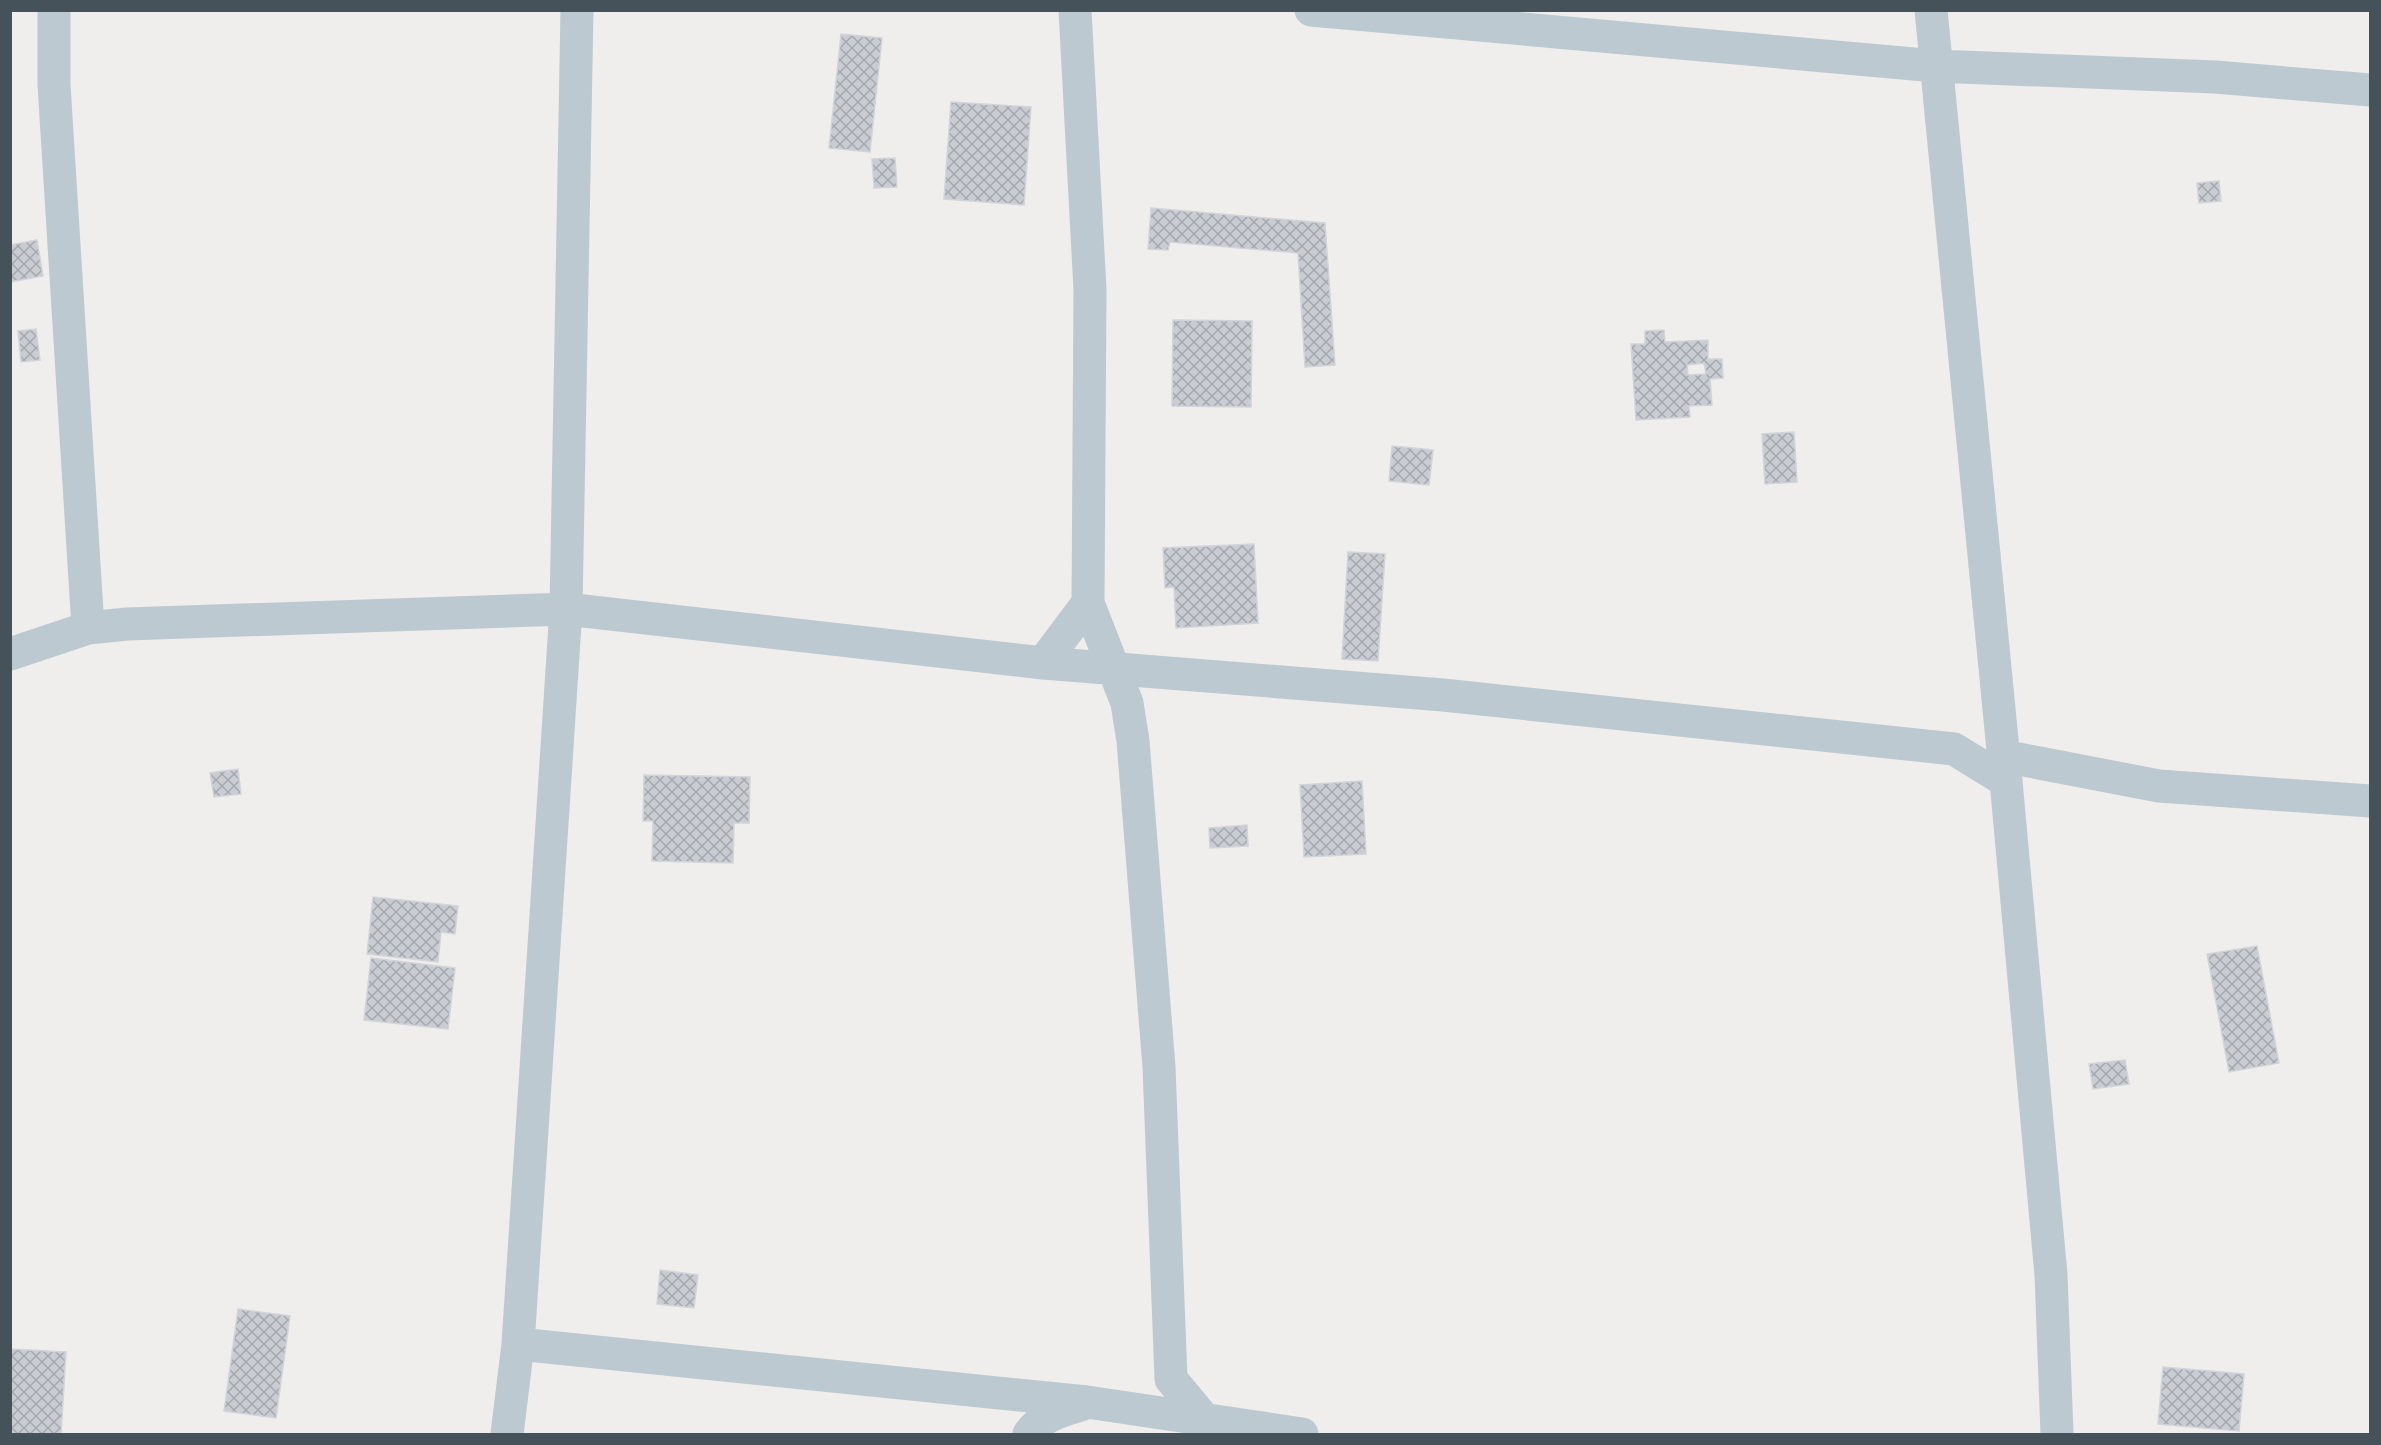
<svg xmlns="http://www.w3.org/2000/svg" width="2381" height="1445" font-family="Mulish,sans-serif">
<style>
.building{fill:url(#building-cross-hatch);stroke:#d1d4d9;stroke-width:1.5;fill-rule:evenodd}
.lines{fill:none;stroke-linecap:round;stroke-linejoin:round}
.street{stroke:#bdc9d0;stroke-width:33}
</style>
<defs>
<pattern id="building-cross-hatch" width="8" height="8" patternUnits="userSpaceOnUse" patternTransform="scale(1.5)"><rect width="8" height="8" fill="#c9ccd2"/><path d="M0 0l8 8M0 8l8-8" fill="none" stroke="#a5a8ad"/></pattern>
</defs>
<rect width="100%" height="100%" fill="#f0eded"/>
<!-- building -->
<path class="building" d="M 841,34 L 882,38 L 870,152 L 829,148 Z
M 951,102 L 1031,107 L 1024,205 L 944,199 Z
M 895,158 L 897,187 L 874,188 L 872,159 Z
M 2219,181 L 2221,201 L 2199,203 L 2197,183 Z
M 1151,208 L 1325,223 L 1335,365 L 1305,367 L 1298,253 L 1170,242 L 1168,250 L 1148,249 Z
M 37,240 L 43,276 L 10,282 L 10,245 Z
M 1173,320 L 1252,321 L 1251,407 L 1172,406 Z
M 36,329 L 40,360 L 21,362 L 18,331 Z
M 1664,330 L 1665,342 L 1708,340 L 1708,359 L 1722,359 L 1723,378 L 1710,379 L 1712,405 L 1689,406 L 1690,417 L 1636,420 L 1631,344 L 1645,344 L 1645,331 ZM 1704,363 L 1706,374 L 1688,375 L 1687,365 Z
M 1794,432 L 1797,482 L 1765,484 L 1762,434 Z
M 1392,446 L 1433,450 L 1429,485 L 1389,481 Z
M 1254,544 L 1258,623 L 1176,628 L 1174,587 L 1165,588 L 1163,548 Z
M 1348,552 L 1385,554 L 1378,661 L 1342,659 Z
M 238,769 L 241,794 L 214,797 L 210,773 Z
M 644,775 L 750,777 L 749,823 L 734,823 L 733,863 L 652,861 L 653,821 L 643,821 Z
M 1362,781 L 1366,854 L 1304,857 L 1300,785 Z
M 1247,825 L 1248,846 L 1210,848 L 1209,828 Z
M 373,897 L 458,906 L 455,934 L 441,932 L 438,962 L 367,954 Z
M 2257,946 L 2279,1063 L 2229,1072 L 2207,954 Z
M 371,958 L 455,968 L 448,1029 L 364,1020 Z
M 2125,1060 L 2129,1084 L 2093,1089 L 2089,1064 Z
M 660,1270 L 698,1275 L 694,1308 L 657,1304 Z
M 238,1309 L 290,1316 L 276,1418 L 224,1411 Z
M 10,1349 L 66,1352 L 61,1434 L 10,1434 Z
M 2163,1367 L 2244,1374 L 2239,1431 L 2158,1424 Z"/>
<g class="lines">
<!-- street -->
<path class="street" d="M 54,10 L 54,85 L 88,628
M 1075,10 L 1090,290 L 1088,603 L 1127,703 L 1133,741 L 1159,1067 L 1171,1379 L 1205,1420
M 1311,10 L 1936,66 L 2215,77 L 2370,90
M 1931,10 L 2006,781 L 2051,1275 L 2057,1434
M 10,654 L 88,628 L 127,624 L 566,609 L 1043,663 L 1443,695 L 1954,749 L 2006,781
M 1043,663 L 1088,603
M 2003,756 L 2159,786 L 2370,801
M 518,1344 L 1087,1402 L 1302,1434
M 507,1434 L 518,1344 L 566,609 L 577,10
M 1029,1434 C 1042,1415 1062,1411 1083,1404"/>
</g>
<!-- border -->
<rect width="2381" height="1445" fill="none" stroke="#45525a" stroke-width="24"/>
</svg>
